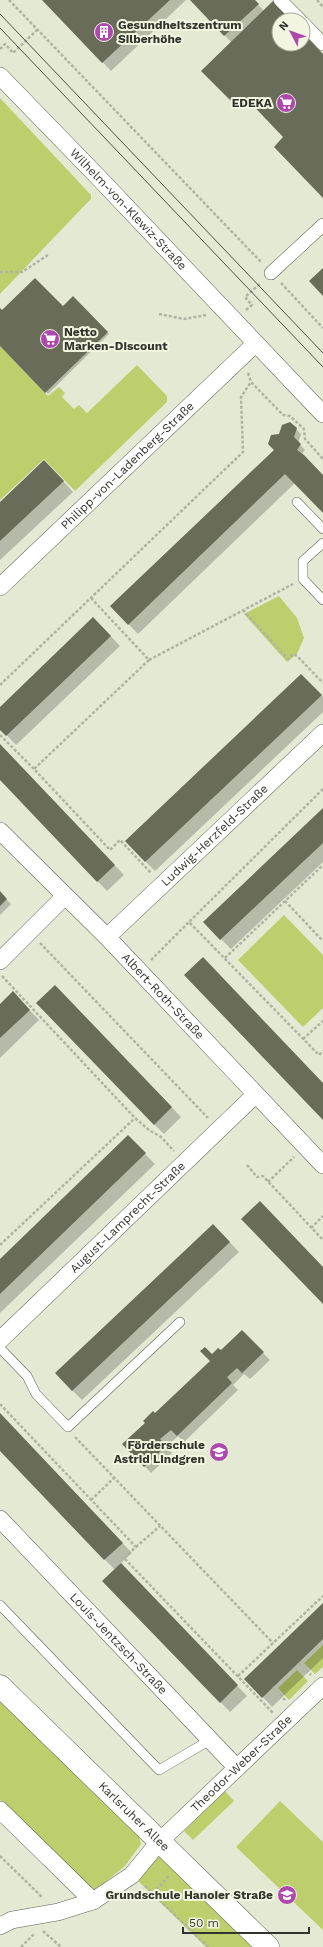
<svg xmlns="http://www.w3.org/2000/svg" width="323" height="1947" font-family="'Work Sans',sans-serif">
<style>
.green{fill:#bdcf6d}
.shadow{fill:#0003}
.building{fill:#686c59}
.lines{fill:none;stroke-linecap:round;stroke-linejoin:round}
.service-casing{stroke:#5e6150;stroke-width:10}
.pedestrian-casing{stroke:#5e6150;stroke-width:14}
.minor-casing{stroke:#5e6150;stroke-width:18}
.tertiary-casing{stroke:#5e6150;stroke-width:23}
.path{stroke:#afb3a2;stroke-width:2.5;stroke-dasharray:3 2;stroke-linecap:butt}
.service{stroke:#fff;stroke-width:9}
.pedestrian{stroke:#fff;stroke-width:13}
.minor{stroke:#fff;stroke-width:17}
.tertiary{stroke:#fff;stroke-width:22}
.tram{stroke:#4e5147;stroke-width:1}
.labels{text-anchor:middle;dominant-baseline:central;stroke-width:4;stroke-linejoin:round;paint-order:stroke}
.poi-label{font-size:12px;font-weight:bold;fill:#33352d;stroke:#f2f6e1;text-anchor:end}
.street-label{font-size:12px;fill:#33352d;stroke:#f2f6e1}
</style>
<rect width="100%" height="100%" fill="#e4e9d4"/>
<!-- green -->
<path class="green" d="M 0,98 L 91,195 L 91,199 L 86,204 L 0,294 Z
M 0,346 L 48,396 L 59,387 L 65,393 L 62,397 L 74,409 L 79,405 L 87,413 L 137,365 L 167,396 L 167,402 L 75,491 L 44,459 L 0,500 Z
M 279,596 L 297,618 L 304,638 L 297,654 L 287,662 L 244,614 Z
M 284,915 L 323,955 L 323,1008 L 303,1027 L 238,960 Z
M 323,1645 L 323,1667 L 315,1674 L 304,1663 Z
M 297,1670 L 308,1681 L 289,1700 L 278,1688 Z
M 0,1697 L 137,1830 L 141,1844 L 125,1866 L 94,1891 L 0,1800 Z
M 225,1791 L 234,1801 L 193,1840 L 184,1831 Z
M 280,1801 L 323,1842 L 323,1930 L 236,1847 Z
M 167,1849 L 268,1947 L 206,1947 L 132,1875 Z"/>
<!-- shadow -->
<path class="shadow" d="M 44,0 L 186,0 L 111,71 Z
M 191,0 L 254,0 L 264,11 L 289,20 L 279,20 L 279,44 L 303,44 L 303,34 L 323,55 L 323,196 L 285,137 L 249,100 L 240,108 L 202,71 L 231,42 Z
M 73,297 L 109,334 L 48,394 L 0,344 L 0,309 L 2,311 L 63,307 Z
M 290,423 L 301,434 L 298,443 L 305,450 L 301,455 L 323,476 L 323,512 L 295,483 L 138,634 L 111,606 L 276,450 L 280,435 Z
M 54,471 L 73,492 L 0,560 L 0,503 Z
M 103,628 L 120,646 L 16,745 L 0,728 L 0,708 Z
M 301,675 L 323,697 L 323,712 L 155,871 L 145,861 Z
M 0,745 L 124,875 L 107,891 L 0,778 Z
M 323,809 L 323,862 L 231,949 L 204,922 Z
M 0,893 L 11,904 L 0,915 Z
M 13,993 L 39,1020 L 0,1058 L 0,1005 Z
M 64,996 L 181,1117 L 164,1134 L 154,1124 Z
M 128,1137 L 155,1164 L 0,1313 L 0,1260 Z
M 223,1235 L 239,1252 L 82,1400 L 72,1390 Z
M 242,1331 L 270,1360 L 250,1379 L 244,1374 L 233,1385 L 238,1390 L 184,1442 L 178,1436 L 166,1447 L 172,1453 L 151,1473 L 124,1444 L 211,1361 L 212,1355 L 221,1352 Z
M 0,1414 L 132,1553 L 120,1564 L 247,1696 L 230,1712 L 104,1581 L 115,1570 L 0,1449 Z
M 323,1605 L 323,1658 L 272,1707 L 246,1679 Z"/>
<!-- building -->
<path class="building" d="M 42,0 L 170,0 L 102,63 Z
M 190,0 L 255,0 L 259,4 L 224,36 Z
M 273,1 L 291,20 L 279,20 L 279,44 L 303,44 L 303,33 L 323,54 L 323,198 L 274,147 L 283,137 L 246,98 L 237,107 L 201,71 Z
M 323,268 L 323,296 L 309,281 Z
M 35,278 L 63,306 L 73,296 L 108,332 L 45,393 L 0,346 L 0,308 L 2,310 Z
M 290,422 L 297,428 L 294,437 L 301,444 L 297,450 L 304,455 L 323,475 L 323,513 L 285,474 L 128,625 L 110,606 L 274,450 L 268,444 L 271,435 L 279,434 L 282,425 Z
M 44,460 L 64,481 L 0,541 L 0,502 Z
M 93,617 L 111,636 L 6,736 L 0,730 L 0,707 Z
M 301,674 L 322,695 L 145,862 L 125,841 Z
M 0,744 L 115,865 L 97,882 L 0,780 Z
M 323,808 L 323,843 L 220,940 L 203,922 Z
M 0,891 L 7,899 L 0,906 Z
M 203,957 L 323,1083 L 323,1120 L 184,975 Z
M 55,985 L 172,1107 L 154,1125 L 36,1003 Z
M 13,991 L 30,1010 L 0,1038 L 0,1004 Z
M 128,1135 L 146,1153 L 0,1294 L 0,1259 Z
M 260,1201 L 323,1267 L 323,1304 L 241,1219 Z
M 213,1224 L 230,1242 L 72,1391 L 55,1373 Z
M 242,1330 L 264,1352 L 242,1373 L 237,1368 L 227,1377 L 232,1383 L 177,1436 L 171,1430 L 160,1439 L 166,1446 L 144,1467 L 122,1444 L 145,1423 L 143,1421 L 153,1411 L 155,1413 L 210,1361 L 200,1351 L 205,1347 L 212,1354 L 218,1348 L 221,1350 Z
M 0,1413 L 123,1543 L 104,1560 L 0,1451 Z
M 121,1563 L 238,1685 L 220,1703 L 102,1581 Z
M 323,1603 L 323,1639 L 262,1698 L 244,1679 Z"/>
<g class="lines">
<!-- service casing -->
<g class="service-casing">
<path id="service" d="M 297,502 L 323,529
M 323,543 L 303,561 L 303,579 L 323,600
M 0,1348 L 27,1376 L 36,1394 L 68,1427 L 180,1322
M 0,1605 L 159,1770 L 210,1740"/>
</g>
<!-- pedestrian casing -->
<g class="pedestrian-casing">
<path id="pedestrian" d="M 280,0 L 300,20
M 303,23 L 323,44
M 271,273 L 323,225"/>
</g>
<!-- minor casing -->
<g class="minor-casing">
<g id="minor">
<path id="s1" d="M 0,76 L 99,178 L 323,414"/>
<path id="s2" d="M 0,587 L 255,344"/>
<path id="s3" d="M 0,831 L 107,937 L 323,1165"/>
<path id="s4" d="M 107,937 L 323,733"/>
<path d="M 0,961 L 65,896"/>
<path id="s5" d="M 0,1340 L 255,1095"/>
<path id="s6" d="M 0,1519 L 237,1768"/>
<path d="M 0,1810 L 93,1901"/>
<path id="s7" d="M 0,1926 L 12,1920 L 58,1912 L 93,1901 L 132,1875 L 160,1841 L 323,1686"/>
</g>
</g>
<!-- tertiary casing -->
<g class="tertiary-casing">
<g id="tertiary">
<path id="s8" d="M 0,1686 L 268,1947"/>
</g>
</g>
<!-- path -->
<path class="path" d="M 9,0 L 262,263
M 317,0 L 323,7
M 0,49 L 5,44 L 13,53 L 37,30
M 0,272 L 22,272 L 48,255
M 281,283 L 323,328
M 246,310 L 252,305 L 245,297 L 261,283
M 159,314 L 184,319 L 206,315
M 248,373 L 251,382 L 283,415 L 290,416 L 304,429 L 305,439 L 323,459
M 91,598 L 149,660 L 293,584
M 243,610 L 288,659 L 293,654 L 297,656 L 323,683
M 149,660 L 34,769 L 110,850 L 120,840 L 151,873
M 0,685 L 243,452 L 241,397 L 251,382
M 0,735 L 34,769
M 323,789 L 189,922 L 319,1055 L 323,1051
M 285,901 L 323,941
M 40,943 L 208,1118
M 225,958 L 323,865
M 151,960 L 189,922
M 2,976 L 135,1118 L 149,1130 L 161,1137 L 174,1151
M 303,1039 L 323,1021
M 247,1165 L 257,1177 L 263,1176 L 323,1240
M 268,1182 L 294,1157
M 311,1228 L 323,1216
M 0,1245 L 135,1118
M 0,1404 L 136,1547 L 124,1558 L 273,1713
M 75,1437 L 273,1643
M 91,1500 L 114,1478
M 136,1547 L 160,1526
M 299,1663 L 311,1675
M 238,1676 L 323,1596
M 273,1687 L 285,1700
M 0,1856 L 43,1898
M 145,1886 L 208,1947
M 153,1893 L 169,1876
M 43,1931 L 61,1947
M 21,1947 L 35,1933"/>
<!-- service -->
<use href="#service" class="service"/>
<!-- pedestrian -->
<use href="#pedestrian" class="pedestrian"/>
<!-- minor -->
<use href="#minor" class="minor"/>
<!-- tertiary -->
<use href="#tertiary" class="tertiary"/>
<!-- tram -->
<path class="tram" d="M 0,14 L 323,353
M 0,28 L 323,367"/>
</g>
<!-- icons -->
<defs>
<g id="building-disc" transform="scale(1)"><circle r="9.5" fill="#ad48ad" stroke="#f2f6e1"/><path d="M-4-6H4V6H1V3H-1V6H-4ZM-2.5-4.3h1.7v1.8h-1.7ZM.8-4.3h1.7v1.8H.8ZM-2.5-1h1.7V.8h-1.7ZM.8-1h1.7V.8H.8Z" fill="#fff"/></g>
<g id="supermarket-disc" transform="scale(1)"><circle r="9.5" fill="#ad48ad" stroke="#f2f6e1"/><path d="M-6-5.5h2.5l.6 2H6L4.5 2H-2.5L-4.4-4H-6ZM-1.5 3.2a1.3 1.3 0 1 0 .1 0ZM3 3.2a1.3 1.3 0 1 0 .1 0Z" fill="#fff"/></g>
<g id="school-disc" transform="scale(1)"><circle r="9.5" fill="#ad48ad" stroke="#f2f6e1"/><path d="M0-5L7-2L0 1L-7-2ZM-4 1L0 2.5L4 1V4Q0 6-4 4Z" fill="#fff"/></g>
</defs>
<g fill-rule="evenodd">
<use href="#building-disc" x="104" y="32"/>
<use href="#supermarket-disc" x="286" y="103"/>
<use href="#supermarket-disc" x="50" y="339"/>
<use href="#school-disc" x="219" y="1452"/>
<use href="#school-disc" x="287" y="1895"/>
</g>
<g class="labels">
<!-- poi labels -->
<g class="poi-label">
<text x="118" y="25" text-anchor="start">Gesundheitszentrum<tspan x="118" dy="14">Silberhöhe</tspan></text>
<text x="272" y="103">EDEKA</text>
<text x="64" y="332" text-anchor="start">Netto<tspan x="64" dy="14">Marken-Discount</tspan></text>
<text x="205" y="1445">Förderschule<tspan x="205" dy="14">Astrid Lindgren</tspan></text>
<text x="273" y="1895">Grundschule Hanoier Straße</text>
</g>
<!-- street labels -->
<g class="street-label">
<text stroke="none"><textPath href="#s1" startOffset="185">Wilhelm-von-Klewiz-Straße</textPath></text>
<text stroke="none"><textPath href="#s2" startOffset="176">Philipp-von-Ladenberg-Straße</textPath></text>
<text stroke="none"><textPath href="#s4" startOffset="148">Ludwig-Herzfeld-Straße</textPath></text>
<text stroke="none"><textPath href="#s3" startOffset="232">Albert-Roth-Straße</textPath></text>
<text stroke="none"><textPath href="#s5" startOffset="177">August-Lamprecht-Straße</textPath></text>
<text stroke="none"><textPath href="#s6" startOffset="172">Louis-Jentzsch-Straße</textPath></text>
<text stroke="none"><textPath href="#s7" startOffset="300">Theodor-Weber-Straße</textPath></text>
<text stroke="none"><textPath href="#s8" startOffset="187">Karlsruher Allee</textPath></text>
</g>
</g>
<!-- north arrow -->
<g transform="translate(291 32) rotate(311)"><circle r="19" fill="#f2f6e1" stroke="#a6a999"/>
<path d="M0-3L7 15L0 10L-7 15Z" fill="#ad48ad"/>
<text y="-6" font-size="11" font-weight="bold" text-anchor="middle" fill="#33352d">N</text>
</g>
<!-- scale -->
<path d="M183 1927v6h126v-6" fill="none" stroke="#33352d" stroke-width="2"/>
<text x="189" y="1927" font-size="12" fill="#33352d" stroke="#f2f6e1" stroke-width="3" paint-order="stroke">50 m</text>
</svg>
